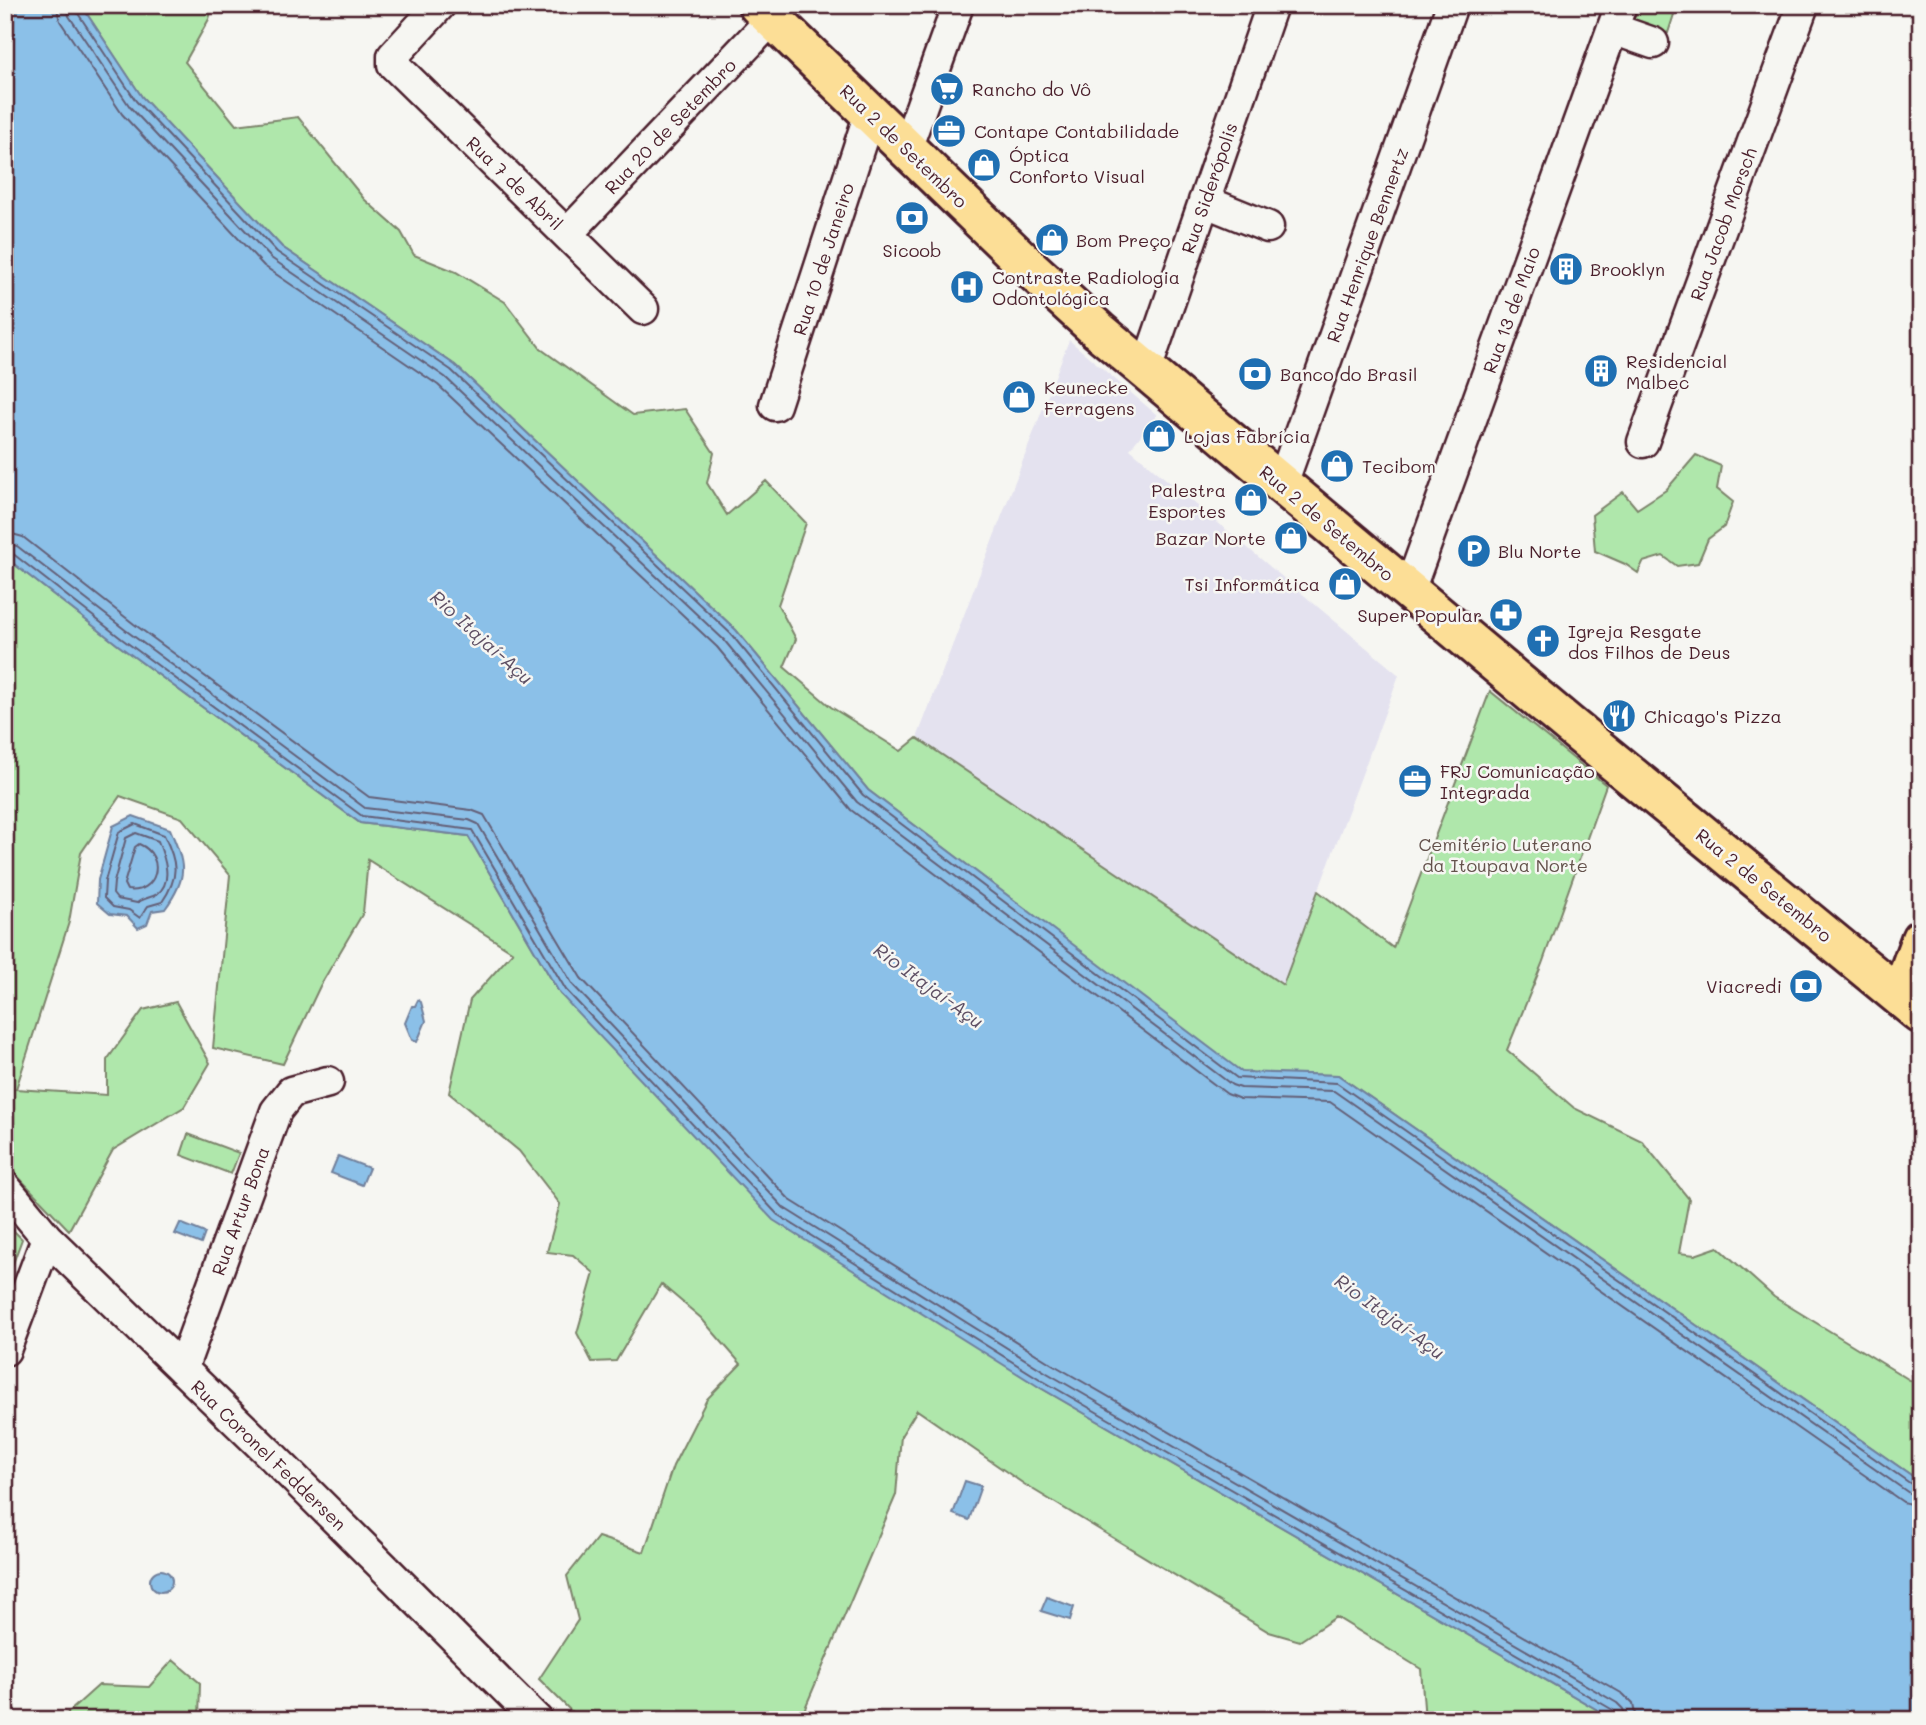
<svg xmlns="http://www.w3.org/2000/svg" width="1926" height="1725" font-family="Mali,sans-serif">
<style>
.built{fill:#e4e2ef}
.green{fill:#afe7ab;stroke:#7c836b;stroke-width:2}
.water{fill:#8bc0e8;stroke:#71809c;stroke-width:2}
.lines{fill:none;stroke-linecap:round;stroke-linejoin:round}
.shore{stroke:#645f77;stroke-width:2}
.minor-casing{stroke:#4a1f2b;stroke-width:35}
.major-casing{stroke:#4a1f2b;stroke-width:44}
.minor{stroke:#f6f6f2;stroke-width:30}
.major{stroke:#fcde96;stroke-width:38}
.labels{text-anchor:middle;dominant-baseline:central;stroke-width:5;stroke-linejoin:round;paint-order:stroke}
.poi-label{font-size:18px;fill:#4a1f2b;stroke:#f6f6f2;text-anchor:start}
.street-label{font-size:18px;fill:#4a1f2b;stroke:#f6f6f2}
.park-label{font-size:18px;fill:#63514b;stroke:#f6f6f2}
.water-label{font-size:19px;font-style:italic;fill:#5e4f64;stroke:#f6f6f2}
</style>
<rect width="100%" height="100%" fill="#f6f6f2"/>
<filter id="ink" filterUnits="userSpaceOnUse"><feTurbulence type="fractalNoise" baseFrequency=".0143" numOctaves="2"/><feDisplacementMap in="SourceGraphic" scale="14" xChannelSelector="R" yChannelSelector="G"/><feConvolveMatrix kernelMatrix="1 2 1 2 8 2 1 2 1" color-interpolation-filters="sRGB"/></filter>
<g filter="url(#ink)">
<!-- built -->
<path class="built" d="M 1069,340 L 1157,415 L 1130,449 L 1399,675 L 1283,986 L 917,738 Z"/>
<!-- green -->
<path class="green" d="M 81,5 L 213,5 L 209,19 L 185,62 L 236,125 L 298,117 L 364,199 L 401,232 L 414,255 L 456,272 L 505,302 L 541,349 L 633,415 L 685,409 L 714,453 L 707,483 L 727,515 L 766,481 L 806,523 L 778,605 L 796,639 L 784,667 L 831,707 L 901,751 L 917,738 L 1283,985 L 1318,891 L 1393,948 L 1490,691 L 1606,785 L 1542,964 L 1507,1050 L 1574,1108 L 1642,1141 L 1689,1199 L 1679,1253 L 1695,1255 L 1718,1247 L 1774,1297 L 1921,1387 L 1921,1482 L 1338,1075 L 1242,1073 L 868,790 L 736,630 L 455,365 L 282,247 L 142,97 Z
M 1637,5 L 1677,5 L 1668,33 L 1630,21 Z
M 1696,455 L 1721,466 L 1717,489 L 1733,502 L 1724,527 L 1708,539 L 1698,563 L 1677,566 L 1663,556 L 1643,562 L 1638,573 L 1625,564 L 1595,551 L 1592,515 L 1623,492 L 1637,509 L 1666,490 Z
M 5,557 L 118,645 L 360,823 L 468,836 L 560,994 L 1039,1387 L 1615,1720 L 1425,1720 L 1421,1669 L 1336,1617 L 1300,1641 L 1269,1632 L 1024,1484 L 917,1410 L 901,1436 L 896,1495 L 800,1720 L 580,1720 L 539,1679 L 578,1620 L 567,1576 L 598,1537 L 644,1552 L 673,1466 L 707,1399 L 741,1364 L 701,1318 L 661,1284 L 616,1361 L 592,1362 L 577,1333 L 594,1273 L 573,1255 L 547,1252 L 560,1204 L 519,1151 L 449,1093 L 470,1000 L 513,952 L 368,860 L 363,913 L 320,986 L 283,1064 L 213,1048 L 230,875 L 182,818 L 120,796 L 81,853 L 69,922 L 16,1089 L 107,1095 L 107,1060 L 143,1010 L 176,1002 L 210,1063 L 184,1107 L 113,1150 L 69,1230 L 5,1163 Z
M 188,1134 L 239,1153 L 231,1174 L 181,1155 Z
M 5,1222 L 22,1239 L 5,1285 Z
M 173,1660 L 200,1683 L 199,1720 L 60,1720 L 99,1685 L 149,1687 Z"/>
<!-- water -->
<path class="water" d="M 5,5 L 81,5 L 142,97 L 282,247 L 455,365 L 736,630 L 868,790 L 1242,1072 L 1338,1075 L 1921,1482 L 1921,1720 L 1615,1720 L 1039,1387 L 773,1220 L 560,994 L 468,836 L 360,823 L 118,645 L 5,557 Z
M 133,816 L 170,829 C 185,865 189,876 165,909 L 152,911 L 147,924 L 138,928 L 127,916 L 110,914 L 97,903 L 98,880 L 113,826 Z
M 418,1000 L 421,1002 L 426,1021 L 417,1042 L 412,1040 L 405,1023 L 412,1006 L 415,1006 Z
M 338,1156 L 369,1168 L 362,1185 L 331,1173 Z
M 180,1223 L 205,1233 L 201,1244 L 175,1234 Z
M 965,1481 L 981,1486 L 969,1520 L 953,1514 Z
M150 1581a11 11 0 1 1 22 0a11 11 0 1 1-22 0Z
M 1047,1597 L 1074,1607 L 1070,1620 L 1041,1611 Z"/>
<g class="lines">
<!-- shore -->
<path class="shore" d="M 56,5 L 60,21 L 122,114 L 264,266 L 438,385 L 717,647 L 851,810 L 1227,1094 L 1240,1099 L 1330,1102 L 1903,1502 L 1921,1507
M 67,5 L 69,16 L 130,107 L 271,258 L 445,377 L 724,640 L 857,802 L 1232,1085 L 1241,1088 L 1334,1091 L 1909,1493 L 1921,1496
M 75,5 L 77,12 L 136,101 L 277,252 L 451,370 L 731,634 L 863,795 L 1237,1078 L 1337,1083 L 1914,1486 L 1921,1487
M 5,532 L 23,537 L 134,624 L 369,797 L 471,810 L 484,815 L 581,978 L 790,1200 L 1052,1364 L 1623,1694 L 1633,1704 L 1636,1720
M 5,543 L 17,546 L 128,632 L 365,808 L 469,820 L 478,824 L 573,985 L 784,1208 L 1047,1373 L 1617,1703 L 1623,1709 L 1626,1720
M 5,552 L 12,553 L 122,639 L 362,816 L 472,830 L 566,990 L 778,1215 L 1043,1381 L 1613,1710 L 1617,1720
M 135,824 L 164,835 C 177,862 180,876 162,902 L 148,906 L 140,918 L 129,910 L 113,907 L 104,898 L 105,881 L 119,832 Z
M 136,833 L 158,841 C 164,856 174,882 157,894 C 151,898 143,898 137,903 L 117,899 L 113,894 L 114,882 L 126,838 Z
M 139,844 C 167,856 158,895 127,890 L 124,884 L 135,847 Z"/>
<!-- minor casing -->
<g class="minor-casing">
<path id="minor" d="M 440,5 L 393,56 L 393,64 L 643,309
M 1613,29 L 1653,43
M 906,149 L 958,5
M 1204,201 L 1268,227
M 568,233 L 772,19
M 1146,370 L 1272,5
M 775,405 L 870,113
M 1643,442 L 1803,5
M 1282,484 L 1452,5
M 1409,591 L 1621,5
M 5,1187 L 47,1238 L 271,1455 L 537,1720
M 5,1350 L 47,1238
M 182,1369 L 276,1111 L 291,1092 L 328,1082"/>
</g>
<!-- major casing -->
<g class="major-casing">
<path id="major" d="M 758,5 L 1030,268 L 1099,331 L 1568,724 L 1921,1014
M 1900,996 L 1921,939"/>
</g>
<!-- minor -->
<use href="#minor" class="minor"/>
<!-- major -->
<use href="#major" class="major"/>
</g>
</g>
<!-- icons -->
<defs>
<g id="supermarket-disc" transform="scale(1.75)"><circle r="9.5" fill="#1f6fb2" stroke="#f6f6f2"/><path d="M-6-5.5h2.5l.6 2H6L4.5 2H-2.5L-4.4-4H-6ZM-1.5 3.2a1.3 1.3 0 1 0 .1 0ZM3 3.2a1.3 1.3 0 1 0 .1 0Z" fill="#fff"/></g>
<g id="office-disc" transform="scale(1.75)"><circle r="9.5" fill="#1f6fb2" stroke="#f6f6f2"/><path d="M-6-3h4V-5.5h4V-3h4V5H-6ZM-1-4.5V-3h2v-1.5ZM-6 0V1H6V0Z" fill="#fff"/></g>
<g id="shop-disc" transform="scale(1.75)"><circle r="9.5" fill="#1f6fb2" stroke="#f6f6f2"/><path d="M-5-2.5h2.3a2.7 3.5 0 0 1 5.4 0H5L5.5 6h-11ZM-1.5-2.5h3a1.5 2.3 0 0 0-3 0Z" fill="#fff"/></g>
<g id="bank-disc" transform="scale(1.75)"><circle r="9.5" fill="#1f6fb2" stroke="#f6f6f2"/><path d="M-6-4H6V4H-6ZM0-2.3a2.3 2.3 0 1 0 0 4.6a2.3 2.3 0 1 0 0-4.6Z" fill="#fff"/></g>
<g id="building-disc" transform="scale(1.75)"><circle r="9.5" fill="#1f6fb2" stroke="#f6f6f2"/><path d="M-4-6H4V6H1V3H-1V6H-4ZM-2.5-4.3h1.7v1.8h-1.7ZM.8-4.3h1.7v1.8H.8ZM-2.5-1h1.7V.8h-1.7ZM.8-1h1.7V.8H.8Z" fill="#fff"/></g>
<g id="hospital-disc" transform="scale(1.75)"><circle r="9.5" fill="#1f6fb2" stroke="#f6f6f2"/><path d="M-5-5h3v3.5h4V-5h3V5h-3V1.5h-4V5h-3Z" fill="#fff"/></g>
<g id="parking-disc" transform="scale(1.75)"><circle r="9.5" fill="#1f6fb2" stroke="#f6f6f2"/><path d="M-3.5-5.5H1a3.5 3.5 0 0 1 0 7H-1V5.5H-3.5ZM-1-3.4V-.6H.8a1.4 1.4 0 0 0 0-2.8Z" fill="#fff"/></g>
<g id="pharmacy-disc" transform="scale(1.75)"><circle r="9.5" fill="#1f6fb2" stroke="#f6f6f2"/><path d="M-2-6h4v4h4v4h-4v4h-4v-4h-4v-4h4Z" fill="#fff"/></g>
<g id="church-disc" transform="scale(1.75)"><circle r="9.5" fill="#1f6fb2" stroke="#f6f6f2"/><path d="M-1.2-6h2.4v3.5h3.3v2.4h-3.3V6h-2.4V-.1h-3.3v-2.4h3.3Z" fill="#fff"/></g>
<g id="restaurant-disc" transform="scale(1.75)"><circle r="9.5" fill="#1f6fb2" stroke="#f6f6f2"/><path d="M-5-6h1v4h1v-4h1v4h1v-4h1v5L-1.5 .5V6h-2V.5L-5-1ZM5-6V6H3V1.5H1.5Q1.5-4 5-6Z" fill="#fff"/></g>
</defs>
<g fill-rule="evenodd">
<use href="#supermarket-disc" x="947" y="89"/>
<use href="#office-disc" x="949" y="131"/>
<use href="#shop-disc" x="984" y="165"/>
<use href="#bank-disc" x="912" y="218"/>
<use href="#shop-disc" x="1052" y="240"/>
<use href="#building-disc" x="1566" y="269"/>
<use href="#hospital-disc" x="967" y="287"/>
<use href="#building-disc" x="1601" y="371"/>
<use href="#bank-disc" x="1255" y="374"/>
<use href="#shop-disc" x="1019" y="397"/>
<use href="#shop-disc" x="1159" y="436"/>
<use href="#shop-disc" x="1337" y="466"/>
<use href="#shop-disc" x="1251" y="500"/>
<use href="#shop-disc" x="1291" y="538"/>
<use href="#parking-disc" x="1474" y="551"/>
<use href="#shop-disc" x="1345" y="584"/>
<use href="#pharmacy-disc" x="1506" y="615"/>
<use href="#church-disc" x="1543" y="641"/>
<use href="#restaurant-disc" x="1619" y="716"/>
<use href="#office-disc" x="1415" y="781"/>
<use href="#bank-disc" x="1806" y="986"/>
</g>
<g class="labels">
<!-- poi labels -->
<g class="poi-label">
<text x="972" y="89">Rancho do Vô</text>
<text x="974" y="131">Contape Contabilidade</text>
<text x="1009" y="155">Óptica<tspan x="1009" dy="21">Conforto Visual</tspan></text>
<text x="1076" y="240">Bom Preço</text>
<text x="912" y="250" text-anchor="middle">Sicoob</text>
<text x="1590" y="269">Brooklyn</text>
<text x="992" y="277">Contraste Radiologia<tspan x="992" dy="21">Odontológica</tspan></text>
<text x="1626" y="361">Residencial<tspan x="1626" dy="21">Malbec</tspan></text>
<text x="1280" y="374">Banco do Brasil</text>
<text x="1044" y="387">Keunecke<tspan x="1044" dy="21">Ferragens</tspan></text>
<text x="1184" y="436">Lojas Fabrícia</text>
<text x="1362" y="466">Tecibom</text>
<text x="1226" y="490" text-anchor="end">Palestra<tspan x="1226" dy="21">Esportes</tspan></text>
<text x="1266" y="538" text-anchor="end">Bazar Norte</text>
<text x="1498" y="551">Blu Norte</text>
<text x="1320" y="584" text-anchor="end">Tsi Informática</text>
<text x="1482" y="615" text-anchor="end">Super Popular</text>
<text x="1568" y="631">Igreja Resgate<tspan x="1568" dy="21">dos Filhos de Deus</tspan></text>
<text x="1644" y="716">Chicago's Pizza</text>
<text x="1440" y="771">FRJ Comunicação<tspan x="1440" dy="21">Integrada</tspan></text>
<text x="1782" y="986" text-anchor="end">Viacredi</text>
</g>
<!-- street labels -->
<g class="street-label">
<text transform="translate(670 126) rotate(-46)">Rua 20 de Setembro</text>
<text transform="translate(904 146) rotate(44)">Rua 2 de Setembro</text>
<text transform="translate(515 183) rotate(44)">Rua 7 de Abril</text>
<text transform="translate(1209 188) rotate(-71)">Rua Siderópolis</text>
<text transform="translate(1723 224) rotate(-70)">Rua Jacob Morsch</text>
<text transform="translate(1367 245) rotate(-70)">Rua Henrique Bennertz</text>
<text transform="translate(823 259) rotate(-72)">Rua 10 de Janeiro</text>
<text transform="translate(1511 310) rotate(-70)">Rua 13 de Maio</text>
<text transform="translate(1327 523) rotate(40)">Rua 2 de Setembro</text>
<text transform="translate(1764 885) rotate(39)">Rua 2 de Setembro</text>
<text transform="translate(240 1211) rotate(-70)">Rua Artur Bona</text>
<text transform="translate(269 1455) rotate(44)">Rua Coronel Feddersen</text>
</g>
<!-- park labels -->
<g class="park-label">
<text x="1505" y="844">Cemitério Luterano<tspan x="1505" dy="21">da Itoupava Norte</tspan></text>
</g>
<!-- water labels -->
<g class="water-label">
<text transform="translate(482 637) rotate(42)">Rio Itajaí-Açu</text>
<text transform="translate(929 985) rotate(36)">Rio Itajaí-Açu</text>
<text transform="translate(1390 1316) rotate(36)">Rio Itajaí-Açu</text>
</g>
</g>
<!-- margin -->
<rect width="1926" height="1725" fill="none" stroke="#f6f6f2" stroke-width="28"/>
<rect x="14" y="14" width="1898" height="1697" fill="none" stroke="#4a1f2b" stroke-width="2.5" filter="url(#ink)"/>
</svg>
